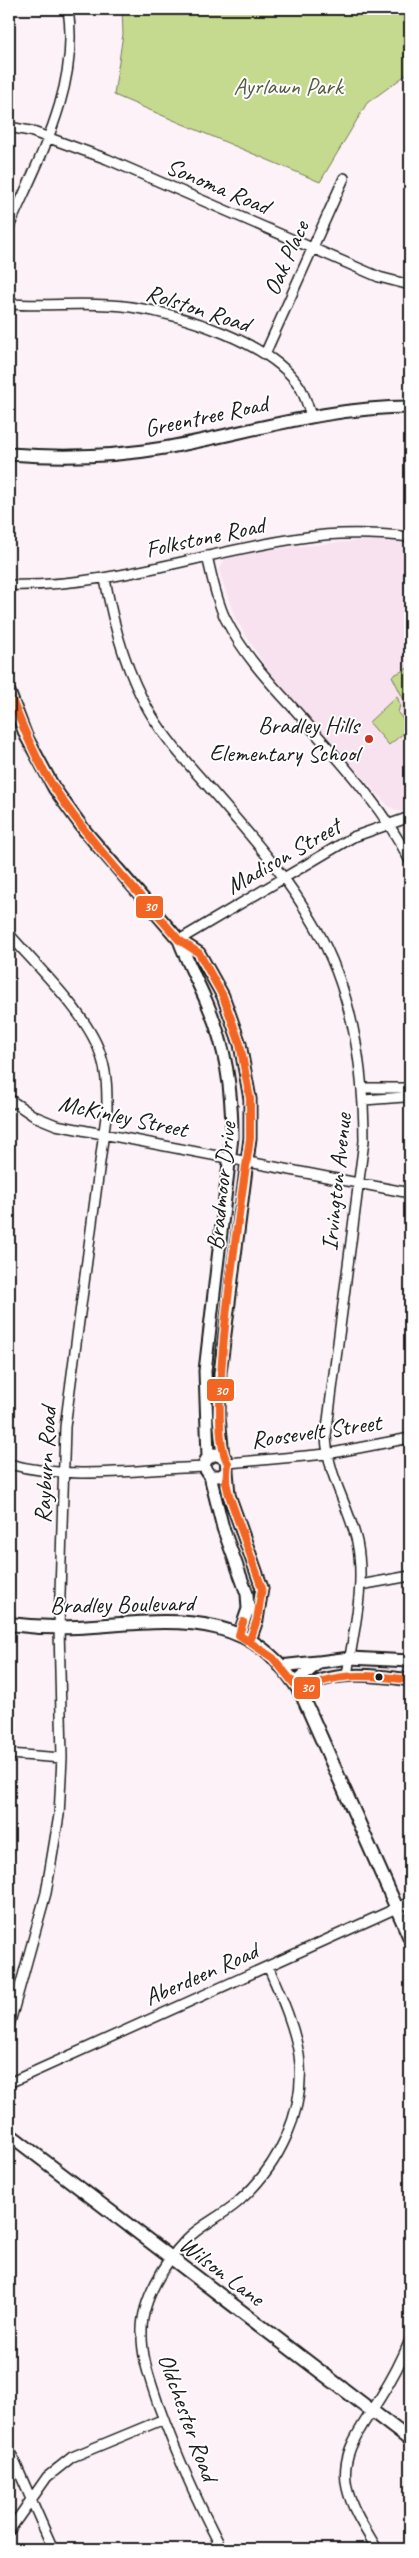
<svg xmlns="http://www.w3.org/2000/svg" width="419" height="2558" font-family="Caveat,sans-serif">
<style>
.built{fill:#f8e2f0}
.green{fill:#c6da8f;stroke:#717b56}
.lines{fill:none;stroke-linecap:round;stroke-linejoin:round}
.minor-casing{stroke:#1c1c1c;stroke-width:12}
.tertiary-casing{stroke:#1c1c1c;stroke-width:15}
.secondary-casing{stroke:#1c1c1c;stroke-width:16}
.minor{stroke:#fff;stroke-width:9}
.tertiary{stroke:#fff;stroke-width:11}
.secondary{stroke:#fff;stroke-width:12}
.bus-1-casing{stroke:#fff;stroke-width:11}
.bus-1{stroke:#f26522;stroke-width:8}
.poi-dot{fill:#c8321e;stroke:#fff;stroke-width:2}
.bus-dot{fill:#1c1c1c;stroke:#fff;stroke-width:2}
.labels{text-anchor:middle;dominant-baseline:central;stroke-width:4;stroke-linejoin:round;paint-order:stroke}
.park-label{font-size:24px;fill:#585e44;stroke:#fff}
.street-label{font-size:24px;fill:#1c1c1c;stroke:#fff}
.poi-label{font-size:24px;fill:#1c1c1c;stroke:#fff;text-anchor:end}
.line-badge{stroke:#fff;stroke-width:2}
.badge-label{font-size:14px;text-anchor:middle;font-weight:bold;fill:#fff}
</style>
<rect width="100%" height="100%" fill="#fcf2f8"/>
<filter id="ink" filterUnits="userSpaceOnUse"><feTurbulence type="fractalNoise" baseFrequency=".02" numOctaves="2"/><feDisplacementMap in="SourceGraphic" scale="10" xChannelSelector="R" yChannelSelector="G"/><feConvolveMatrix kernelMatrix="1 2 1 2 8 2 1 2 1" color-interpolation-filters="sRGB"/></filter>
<g filter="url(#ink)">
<!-- built -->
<path class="built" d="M 364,540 L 410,542 L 410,809 L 400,812 L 388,806 L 269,672 L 235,618 L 219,571 L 225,559 L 263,550 Z"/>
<!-- green -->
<path class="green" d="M 122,9 L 410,9 L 410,72 L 367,103 L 320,182 L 114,95 L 123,34 Z
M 410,667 L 410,701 L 406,704 L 392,676 Z
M 397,696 L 400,705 L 398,713 L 410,728 L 389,745 L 369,722 Z"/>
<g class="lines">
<!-- minor casing -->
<g class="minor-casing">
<path id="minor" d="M 9,127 L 30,131 L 107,159 L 379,277 L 410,285
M 9,227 C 39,158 80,87 68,9
M 9,304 C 49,307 90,301 131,307 C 181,314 272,343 300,387 C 305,396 308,406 311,416
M 265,354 L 344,178
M 207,556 C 212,577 216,599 225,618 C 243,654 269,682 296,711 C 337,758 382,805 410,861
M 105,579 C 113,624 125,670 149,711 C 166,740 189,765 212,791 C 249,834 287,876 315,926 C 353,992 364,1067 364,1141 L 326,1436 C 328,1478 348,1503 357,1542 C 366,1587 353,1632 347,1676
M 9,585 C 108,588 203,552 300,538 C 336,532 375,533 410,537
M 9,934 C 38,968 91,1017 102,1059 C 107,1075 107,1092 107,1109 L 65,1427 L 59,1627 L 62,1758 L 59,1815 L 46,1893 L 9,2026
M 179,940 L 353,837 L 410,817
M 363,1088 L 404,1088 L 406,1092 L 404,1097 L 364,1100
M 9,1099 L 34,1116 L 56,1125 L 410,1193
M 228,1463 L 327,1454 L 410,1438
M 9,1464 C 71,1481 140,1469 204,1467
M 360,1585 L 410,1576
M 9,1754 L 62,1758
M 9,2083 L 410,1902
M 9,2449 L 53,2549
M 9,2531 L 47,2477 L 72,2457 L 164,2419
M 222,2549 C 197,2502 176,2453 158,2404 C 150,2379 141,2357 142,2330 C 142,2300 165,2262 186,2240 C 200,2225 222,2216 238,2202 C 278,2167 307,2110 299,2055 C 294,2024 280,1994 268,1966
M 377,2549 C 366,2530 352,2510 347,2488 C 339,2452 363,2426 380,2398 C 392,2379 402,2360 410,2340"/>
</g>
<!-- tertiary casing -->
<g class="tertiary-casing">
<path id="tertiary" d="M 9,454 C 61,458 112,457 164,448 C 248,433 324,407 410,407
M 9,692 L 26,736 L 54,788 L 85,831 L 179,940 L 199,953 L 223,996 L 240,1044 L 250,1099 L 250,1138 L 220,1373 L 219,1417 L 223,1456
M 179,940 C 187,962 198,982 207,1003 C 226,1047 232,1089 232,1137 L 205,1371 L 208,1457
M 227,1471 L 221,1476 L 210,1476 L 204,1467 L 206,1460 L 215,1454 L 226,1459 L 229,1495 L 262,1588 L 257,1620 L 250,1640
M 210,1476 L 223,1528 L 247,1594 L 248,1609 L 239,1635
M 280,1666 L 317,1662
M 295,1683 L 319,1662 L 350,1658 L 410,1661
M 300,1691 C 330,1669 375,1675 410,1680"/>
</g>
<!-- secondary casing -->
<g class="secondary-casing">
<path id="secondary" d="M 9,1624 C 32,1627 54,1628 77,1627 C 166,1622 251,1603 303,1697 L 410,1938
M 9,2134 L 410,2440"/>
</g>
<!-- minor -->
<use href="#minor" class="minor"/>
<!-- tertiary -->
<use href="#tertiary" class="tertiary"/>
<!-- secondary -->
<use href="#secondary" class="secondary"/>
<!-- bus-1 casing -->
<g class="bus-1-casing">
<path id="bus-1" d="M 9,692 C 22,725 35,759 55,789 C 90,843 137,891 179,940 L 199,953 L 223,996 L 240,1044 L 250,1099 L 250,1138 C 243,1192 203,1428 228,1463 L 226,1482 L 229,1495 L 262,1588 L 257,1620 L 250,1640
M 243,1622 L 239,1635 L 273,1658 L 300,1691 C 334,1671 372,1675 410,1680"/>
</g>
<!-- bus-1 -->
<use href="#bus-1" class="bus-1"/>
</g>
</g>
<!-- markers -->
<circle class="poi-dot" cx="369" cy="739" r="5"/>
<circle class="bus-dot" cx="379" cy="1677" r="4.5"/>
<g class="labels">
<!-- park labels -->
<g class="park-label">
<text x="288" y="86">Ayrlawn Park</text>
</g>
<!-- street labels -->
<g class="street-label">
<text transform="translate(218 186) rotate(23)">Sonoma Road</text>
<text transform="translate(286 258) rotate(-66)">Oak Place</text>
<text transform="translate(198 308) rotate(18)">Rolston Road</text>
<text transform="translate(206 416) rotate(-12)">Greentree Road</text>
<text transform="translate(205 537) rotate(-12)">Folkstone Road</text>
<text transform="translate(283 856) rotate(-30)">Madison Street</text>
<text transform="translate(123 1116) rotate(12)">McKinley Street</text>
<text transform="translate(336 1182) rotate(-84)">Irvington Avenue</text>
<text transform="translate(221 1186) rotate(-84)">Bradmoor Drive</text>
<text transform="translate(316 1431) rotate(-8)">Roosevelt Street</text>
<text transform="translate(45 1465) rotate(-87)">Rayburn Road</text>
<text transform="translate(122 1604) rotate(-1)">Bradley Boulevard</text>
<text transform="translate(201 1974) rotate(-24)">Aberdeen Road</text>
<text transform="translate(222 2271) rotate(37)">Wilson Lane</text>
<text transform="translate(188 2417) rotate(70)">Oldchester Road</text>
</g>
<!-- poi labels -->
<g class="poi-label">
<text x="359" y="725">Bradley Hills<tspan x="359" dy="28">Elementary School</tspan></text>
</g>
</g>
<g class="line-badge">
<rect x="135" y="895" width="29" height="24" rx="5" fill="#f26522"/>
<rect x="206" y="1378" width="29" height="24" rx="5" fill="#f26522"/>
<rect x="293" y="1676" width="28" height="24" rx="5" fill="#f26522"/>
</g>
<g class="badge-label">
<text x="150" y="911">30</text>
<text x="221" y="1395">30</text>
<text x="307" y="1692">30</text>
</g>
<!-- margin -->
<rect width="419" height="2558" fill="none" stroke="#fff" stroke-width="30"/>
<rect x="15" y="15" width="389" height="2528" fill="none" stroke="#1c1c1c" stroke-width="2" filter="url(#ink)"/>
</svg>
